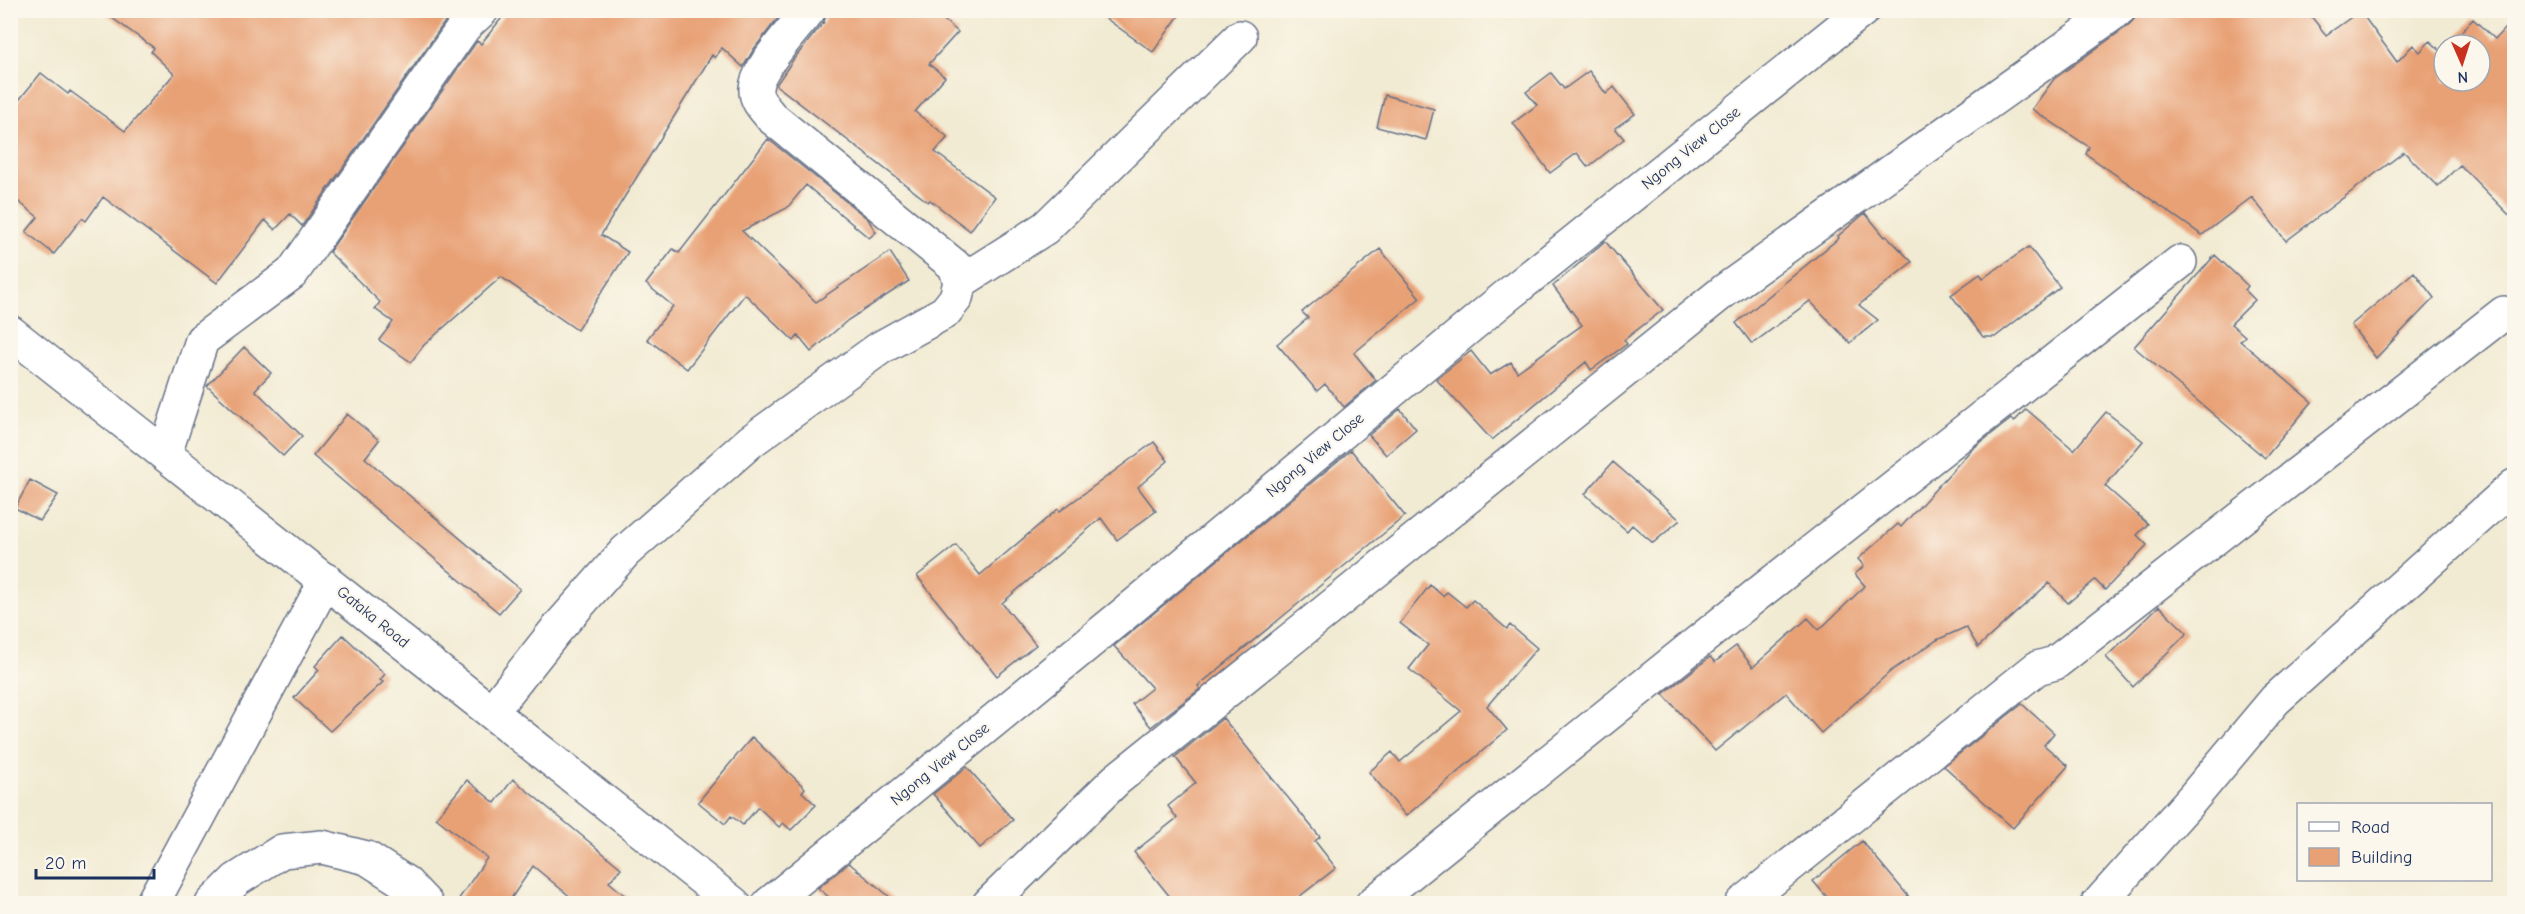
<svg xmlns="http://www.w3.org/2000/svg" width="2525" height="914" font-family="'Comic Neue',sans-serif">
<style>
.building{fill:#e8a075}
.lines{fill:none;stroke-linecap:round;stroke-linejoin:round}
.street-casing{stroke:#667187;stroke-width:36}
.secondary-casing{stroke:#667187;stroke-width:36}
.street{stroke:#fff;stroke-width:33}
.secondary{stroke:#fff;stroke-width:33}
.labels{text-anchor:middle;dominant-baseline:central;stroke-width:4.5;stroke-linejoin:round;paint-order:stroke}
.street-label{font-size:16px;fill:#1b2f5e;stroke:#fbf7ec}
</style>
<rect width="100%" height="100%" fill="#fbf7ec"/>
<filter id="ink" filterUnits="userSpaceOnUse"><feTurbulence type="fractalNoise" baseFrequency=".0167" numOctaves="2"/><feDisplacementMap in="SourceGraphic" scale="12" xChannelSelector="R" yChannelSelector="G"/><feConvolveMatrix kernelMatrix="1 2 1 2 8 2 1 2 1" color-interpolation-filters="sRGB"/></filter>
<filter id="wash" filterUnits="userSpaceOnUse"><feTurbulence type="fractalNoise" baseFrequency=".008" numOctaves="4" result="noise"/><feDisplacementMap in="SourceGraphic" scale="24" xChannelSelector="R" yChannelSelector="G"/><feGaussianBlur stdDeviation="1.35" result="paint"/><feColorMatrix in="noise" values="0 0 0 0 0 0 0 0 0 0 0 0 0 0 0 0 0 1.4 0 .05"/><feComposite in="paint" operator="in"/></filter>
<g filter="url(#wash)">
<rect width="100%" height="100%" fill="#f2ebd3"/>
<g id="blocks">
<!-- building -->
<path class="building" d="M 101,10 L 443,10 L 449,16 L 302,226 L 290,214 L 275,230 L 265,220 L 217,283 L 103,197 L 86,221 L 82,218 L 54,254 L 26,232 L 38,217 L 10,195 L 10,111 L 41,73 L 68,94 L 70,91 L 125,131 L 174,74 L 151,52 L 154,48 Z
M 508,10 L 784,10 L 754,49 L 743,67 L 722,48 L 715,58 L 712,55 L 601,235 L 628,252 L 577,330 L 501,277 L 424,345 L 411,362 L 379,340 L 393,322 L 375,309 L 380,302 L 329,252 L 477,41 L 481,44 Z
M 827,10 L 932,10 L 958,32 L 929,64 L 945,77 L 915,112 L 948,137 L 935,152 L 995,197 L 970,231 L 930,200 L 928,202 L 776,85 L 793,60 L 824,22 Z
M 1094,10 L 1183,10 L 1153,52 Z
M 2136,10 L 2306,10 L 2326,35 L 2360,11 L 2397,62 L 2413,45 L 2420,52 L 2430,41 L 2442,52 L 2444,51 L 2444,81 L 2480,81 L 2480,45 L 2449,45 L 2473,19 L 2495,39 L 2514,18 L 2514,220 L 2460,165 L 2438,186 L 2404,152 L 2286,241 L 2252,197 L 2202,235 L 2086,154 L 2089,147 L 2032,109 L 2054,79 L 2129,25 L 2135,18 Z
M 1589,71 L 1606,94 L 1614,87 L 1635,114 L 1615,128 L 1624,139 L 1588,167 L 1577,153 L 1550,173 L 1513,123 L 1537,105 L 1526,92 L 1551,73 L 1564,89 Z
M 1385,95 L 1434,109 L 1426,140 L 1377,127 Z
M 768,139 L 868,219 L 876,232 L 869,238 L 806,185 L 787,208 L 742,231 L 816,302 L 890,252 L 909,281 L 848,320 L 811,352 L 798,336 L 794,341 L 745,294 L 687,369 L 647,339 L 673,306 L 646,284 L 673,249 L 679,253 Z
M 1865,213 L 1885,237 L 1887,236 L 1912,262 L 1859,305 L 1878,320 L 1850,343 L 1810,301 L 1752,344 L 1736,323 L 1839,238 L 1838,236 Z
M 1605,241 L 1663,310 L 1624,340 L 1627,344 L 1591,370 L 1586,362 L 1492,440 L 1436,379 L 1471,351 L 1490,375 L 1511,362 L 1517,372 L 1582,325 L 1553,286 Z
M 2029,247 L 2060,287 L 1995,337 L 1983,337 L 1951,295 L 1980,274 L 1983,278 Z
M 1380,249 L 1420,298 L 1354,353 L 1376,380 L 1344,407 L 1325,384 L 1317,391 L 1277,344 L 1308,318 L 1302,312 Z
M 2215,255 L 2248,286 L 2245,290 L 2255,300 L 2231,324 L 2245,336 L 2240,341 L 2312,402 L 2265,458 L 2134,347 Z
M 2414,272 L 2434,298 L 2376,358 L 2351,325 Z
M 244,347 L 271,373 L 255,390 L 302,436 L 283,456 L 207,386 Z
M 1400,409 L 1416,429 L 1386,455 L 1369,435 Z
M 2026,409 L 2074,450 L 2106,412 L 2143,441 L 2105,486 L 2148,524 L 2137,535 L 2147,545 L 2105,590 L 2095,580 L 2068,603 L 2049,583 L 1978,647 L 1966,627 L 1937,640 L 1891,671 L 1821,733 L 1786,693 L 1715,751 L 1663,694 L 1710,657 L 1715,662 L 1736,646 L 1753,667 L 1808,618 L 1819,630 L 1865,586 L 1855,574 L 1864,566 L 1858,559 L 1898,524 L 1901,527 L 1971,450 L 2011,419 L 2014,422 Z
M 347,414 L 379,440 L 365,458 L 520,589 L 499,613 L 313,456 Z
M 1154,442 L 1168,461 L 1138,487 L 1156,511 L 1117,540 L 1101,518 L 1002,603 L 1036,645 L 997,676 L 917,576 L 956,545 L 980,575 L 1058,509 L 1060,511 Z
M 1351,450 L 1405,516 L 1198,686 L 1200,689 L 1151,727 L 1132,704 L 1152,688 L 1114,646 Z
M 1613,462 L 1680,520 L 1653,543 L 1632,525 L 1627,531 L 1585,494 Z
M 30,480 L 58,495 L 40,521 L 15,508 Z
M 1430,585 L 1443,596 L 1447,592 L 1466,607 L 1473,600 L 1507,629 L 1510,625 L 1537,648 L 1487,706 L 1507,730 L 1406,816 L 1369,772 L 1392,752 L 1400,762 L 1461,711 L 1409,669 L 1428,645 L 1400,623 Z
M 2159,606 L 2187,633 L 2133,687 L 2106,657 Z
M 343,635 L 385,674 L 380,680 L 383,682 L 330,731 L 294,698 L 319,670 L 315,666 Z
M 2022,704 L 2054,733 L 2044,745 L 2068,766 L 2013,828 L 1944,766 Z
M 1223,718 L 1320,837 L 1315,841 L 1336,868 L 1291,903 L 1175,903 L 1134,852 L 1177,818 L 1168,806 L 1196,783 L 1175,757 Z
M 752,737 L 805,788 L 802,792 L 816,805 L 791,830 L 783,823 L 779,827 L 758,807 L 743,825 L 731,816 L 725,824 L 698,802 Z
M 967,767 L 1013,820 L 980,848 L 933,794 Z
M 513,779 L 621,868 L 609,882 L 634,903 L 578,903 L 533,866 L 508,903 L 456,903 L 487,858 L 436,818 L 467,780 L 495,803 Z
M 1862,841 L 1914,903 L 1832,903 L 1813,881 Z
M 849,863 L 897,903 L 836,903 L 818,888 Z"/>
</g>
</g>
<g filter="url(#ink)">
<use href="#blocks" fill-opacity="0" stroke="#667187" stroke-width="1.5"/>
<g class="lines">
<!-- street casing -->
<g class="street-casing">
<path id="street" d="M 960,282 L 1045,228 L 1240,37
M 165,454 L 202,340 L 292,273 L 464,27 L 482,10
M 492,711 L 557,629 L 625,552 L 751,441 L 880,348 L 945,312 L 956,298 L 960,282 L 955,266 L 771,117 C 765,109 755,100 756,89 C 756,69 796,27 809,10
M 152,904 L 326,580
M 212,904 L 236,880 L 282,851 L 322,847 L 367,858 L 406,883 L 426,904
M 769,904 L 1129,610 L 1504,298 L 1863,10
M 989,904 L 1116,780 L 1724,291 L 2118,10
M 1372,904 L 1759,593 L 2180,262
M 1742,904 L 2037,668 L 2055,663 L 2504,313
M 2098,904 L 2192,799 L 2275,700 L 2514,486"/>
</g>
<!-- secondary casing -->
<g class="secondary-casing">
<path id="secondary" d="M 10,332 L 734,904"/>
</g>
<!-- street -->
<use href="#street" class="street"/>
<!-- secondary -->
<use href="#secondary" class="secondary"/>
</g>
</g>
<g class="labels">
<!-- street labels -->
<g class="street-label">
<text transform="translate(1691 148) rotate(-39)">Ngong View Close</text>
<text transform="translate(1315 455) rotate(-40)">Ngong View Close</text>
<text transform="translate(373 617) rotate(39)">Gataka Road</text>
<text transform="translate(940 764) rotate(-39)">Ngong View Close</text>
</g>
</g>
<!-- margin -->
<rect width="2525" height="914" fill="none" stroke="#fbf7ec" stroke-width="36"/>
<!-- legend -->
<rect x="2297" y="803" width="195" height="78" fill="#fbf7ec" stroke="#a1a7b3" stroke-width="1.5"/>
<rect x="2309" y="822" width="30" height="9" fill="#ffffff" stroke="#a1a7b3" stroke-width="1.5"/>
<text x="2351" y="833" font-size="18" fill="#1b2f5e">Road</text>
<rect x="2309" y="848" width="30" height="18" fill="#e8a075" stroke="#a1a7b3" stroke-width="1.5"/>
<text x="2351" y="863" font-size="18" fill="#1b2f5e">Building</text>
<!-- north arrow -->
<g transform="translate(2462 63) rotate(177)"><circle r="28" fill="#fbf7ec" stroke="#a1a7b3" stroke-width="1.5"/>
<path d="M0-4.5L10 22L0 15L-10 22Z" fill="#c8321e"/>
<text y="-9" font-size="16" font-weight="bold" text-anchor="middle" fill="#1b2f5e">N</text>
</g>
<!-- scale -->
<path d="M36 869v9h118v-9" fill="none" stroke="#1b2f5e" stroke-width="3"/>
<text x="45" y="869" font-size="18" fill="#1b2f5e" stroke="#fbf7ec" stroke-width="4.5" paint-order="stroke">20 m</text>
</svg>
